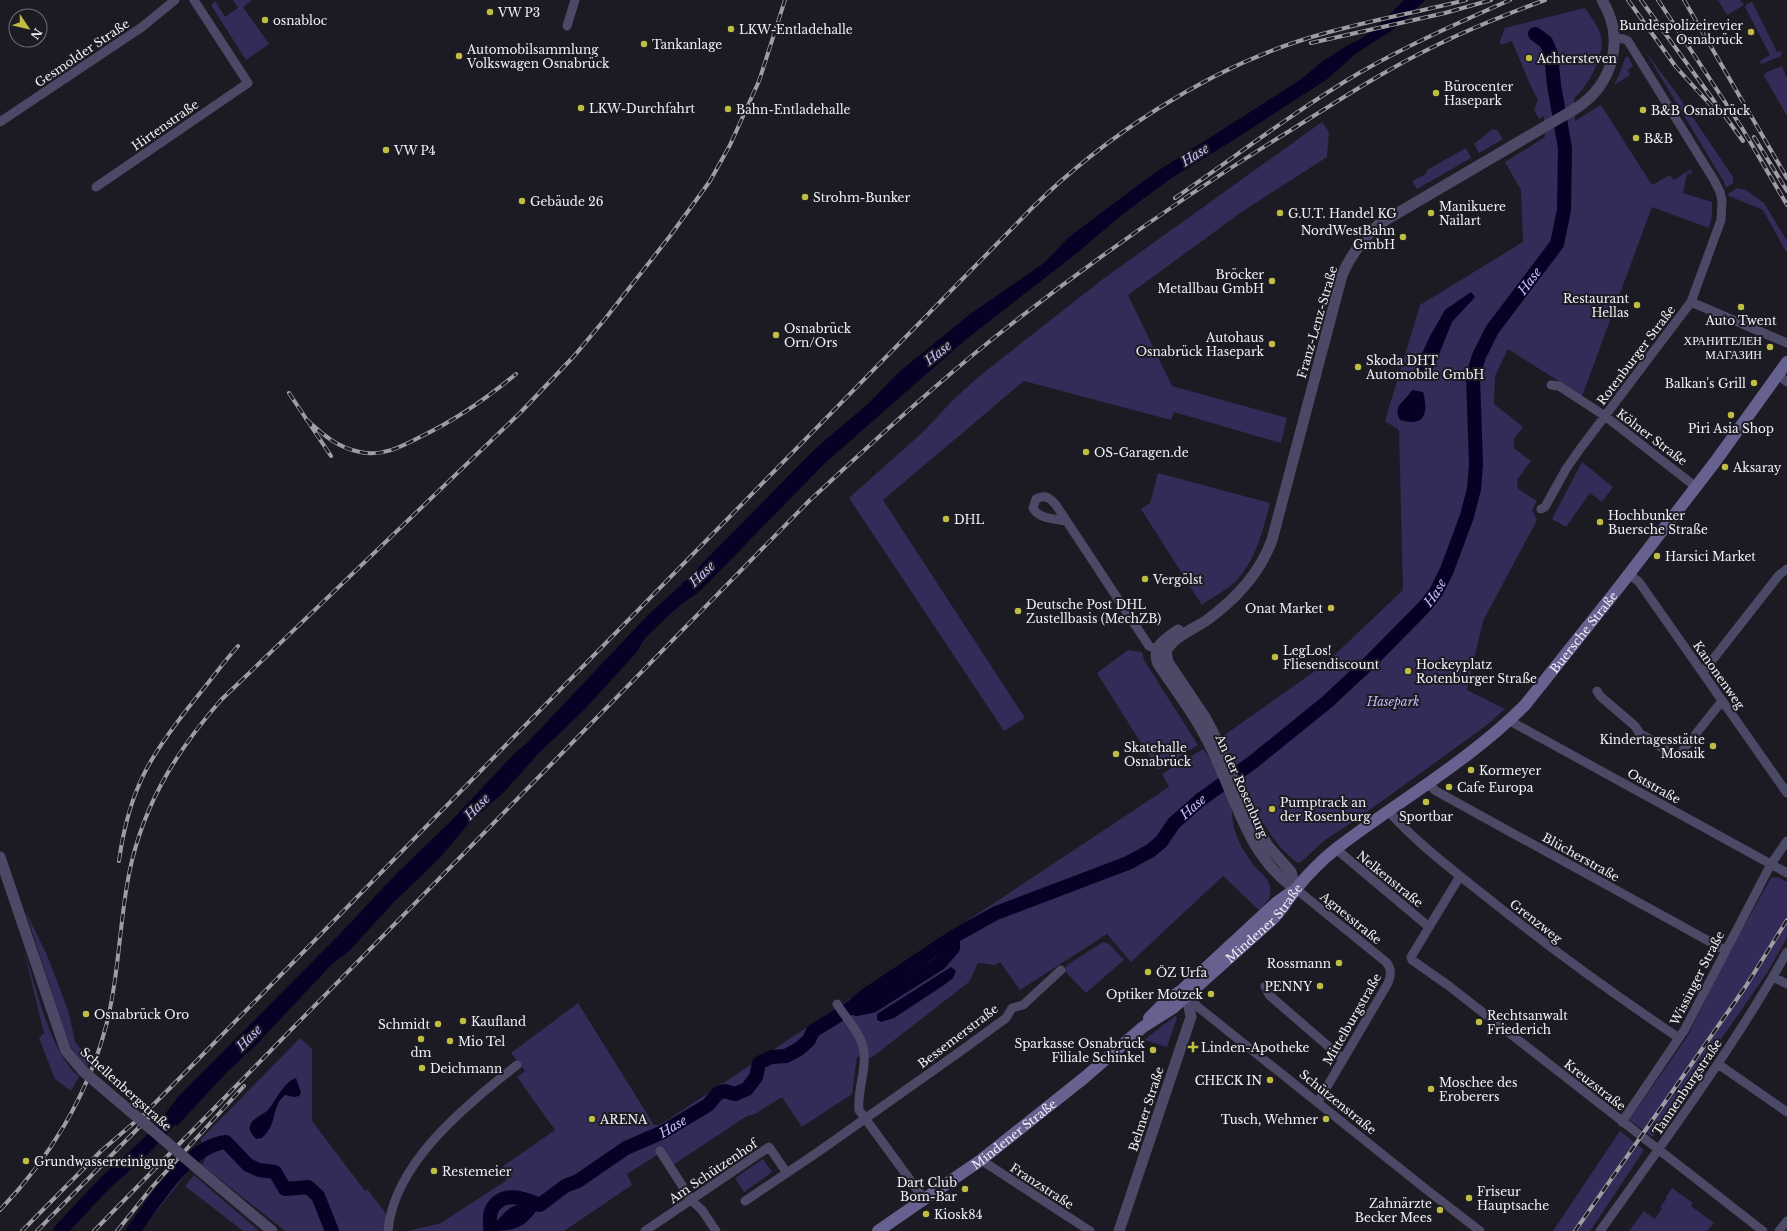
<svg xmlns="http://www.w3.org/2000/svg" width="1787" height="1231" font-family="'Libre Baskerville',serif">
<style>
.green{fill:#332b58}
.water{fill:#090025}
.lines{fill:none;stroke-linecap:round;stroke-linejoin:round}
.river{stroke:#090025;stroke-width:14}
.minor{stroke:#4c4966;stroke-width:9}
.tertiary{stroke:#4c4966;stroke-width:11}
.secondary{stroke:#676190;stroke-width:12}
.rail-casing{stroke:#9e9da4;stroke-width:4}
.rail{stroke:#1c1b23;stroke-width:2.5;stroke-dasharray:8;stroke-linecap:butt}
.tertiary-bridge{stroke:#4c4966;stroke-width:11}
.poi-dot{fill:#c0be40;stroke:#1c1b23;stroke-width:1.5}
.labels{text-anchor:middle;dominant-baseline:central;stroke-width:4;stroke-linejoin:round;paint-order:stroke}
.poi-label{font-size:12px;fill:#f0eff5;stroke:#1c1b23;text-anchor:start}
.street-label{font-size:12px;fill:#f0eff5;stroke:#1c1b23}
.park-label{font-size:12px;font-style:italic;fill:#bfb9f4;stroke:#1c1b23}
.water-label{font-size:13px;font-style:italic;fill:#c4befa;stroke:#1c1b23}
</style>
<rect width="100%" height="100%" fill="#1c1b23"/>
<!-- green -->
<path class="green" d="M 233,0 L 252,0 L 243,7 L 269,44 L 246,60 L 211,5 L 215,1 L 225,17 L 238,8 Z
M 1718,0 L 1740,0 L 1744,5 L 1727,15 Z
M 1752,2 L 1777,52 L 1782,51 L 1781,56 L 1761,64 L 1760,61 L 1770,55 L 1745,7 L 1747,4 Z
M 1585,8 C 1590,16 1597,24 1600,33 C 1608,50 1588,87 1574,98 L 1575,121 L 1601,105 L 1652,185 L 1670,175 L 1674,180 L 1691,169 L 1692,174 L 1687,173 L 1683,193 L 1712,202 L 1712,216 L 1709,228 L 1652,207 L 1582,396 L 1508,349 L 1495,376 L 1494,404 L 1523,427 L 1514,439 L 1514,448 L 1531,461 L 1517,480 L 1518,489 L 1537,501 L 1532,510 L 1537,520 L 1483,621 L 1467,690 L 1505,709 L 1487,725 L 1360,817 L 1325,840 L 1301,862 L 1298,863 C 1272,845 1257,812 1242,785 L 1236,789 L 1286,870 L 1284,872 L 1232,807 C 1231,832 1242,850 1257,869 C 1262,874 1269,880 1270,887 C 1273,897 1265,904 1259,910 L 1223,876 L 1131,962 L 1107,934 L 1020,990 L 1000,962 L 995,965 L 978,963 L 969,982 L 871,1058 L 857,1057 L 852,1094 L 802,1127 L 782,1097 L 753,1115 L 747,1116 L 667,1169 L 657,1155 L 627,1174 L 632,1185 L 564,1231 L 408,1231 L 441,1223 L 507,1180 L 499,1169 L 555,1130 L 517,1077 L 525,1071 L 511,1053 L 578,1003 L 654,1125 L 660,1125 L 1169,787 L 1162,774 L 1203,749 L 1213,763 L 1232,762 L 1223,736 L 1325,664 L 1403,590 L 1399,430 L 1385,421 L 1420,305 L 1523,242 L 1521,190 L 1505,162 L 1545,137 L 1544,116 L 1539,119 L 1534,110 L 1538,100 L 1529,82 L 1512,41 L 1501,45 L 1500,41 L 1505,28 Z
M 1645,51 L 1677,94 L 1733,177 L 1733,183 L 1726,188 L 1724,182 Z
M 1628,56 L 1633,66 L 1628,70 L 1630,75 L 1614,85 L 1621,70 L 1625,58 Z
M 1782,66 L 1787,78 L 1787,116 L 1764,76 L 1765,73 Z
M 1322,122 L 1329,132 L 1327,157 L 1243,211 L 1128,295 L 1172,386 L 1287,418 L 1281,443 L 1174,412 L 1171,420 L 1024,381 L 883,500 L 1025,718 L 1004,731 L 849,498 L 924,431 L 952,401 L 977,378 L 1103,279 Z
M 1492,129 L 1497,130 L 1503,139 L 1479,153 L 1474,144 Z
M 1466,148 L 1471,158 L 1417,189 L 1412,181 L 1426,174 L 1427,170 Z
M 1737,188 L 1746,190 L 1764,203 L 1787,241 L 1787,251 L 1786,252 L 1763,210 L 1729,196 L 1728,194 Z
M 1582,462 L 1613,487 L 1602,502 L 1590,493 L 1566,527 L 1552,519 Z
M 1158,473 L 1270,503 C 1263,530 1256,561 1235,582 C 1226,591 1212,597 1202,605 L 1141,509 L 1150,503 Z
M 1128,650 L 1142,652 L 1144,660 L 1198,745 L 1158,770 L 1097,673 Z
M 1778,877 L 1787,882 L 1787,938 L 1767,973 L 1653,1137 L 1629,1120 L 1687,1037 L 1732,947 L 1771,878 Z
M 25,910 L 47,955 L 69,1013 L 75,1042 L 90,1060 L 87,1067 L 71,1047 L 66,1035 Z
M 1103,942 L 1109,944 L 1124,960 L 1086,993 L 1065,971 L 1067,965 Z
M 24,951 C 37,989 49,1050 79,1077 L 71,1091 L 55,1079 L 39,1038 L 44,1033 Z
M 1175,1016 L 1177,1018 L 1167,1047 L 1144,1040 Z
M 300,1038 L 312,1049 L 312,1121 L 365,1191 L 368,1190 L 390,1219 L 389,1230 L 399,1231 L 285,1231 L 202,1165 L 209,1151 L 200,1140 Z
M 1620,1131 L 1644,1150 L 1590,1231 L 1553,1231 Z
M 763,1159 L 772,1172 L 744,1192 L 735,1178 Z
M 183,1165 L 189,1170 L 141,1231 L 133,1231 L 176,1173 Z
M 194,1175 L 259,1231 L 243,1231 L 185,1186 Z
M 1672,1188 L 1693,1203 L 1691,1206 L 1714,1223 L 1707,1231 L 1629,1231 L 1644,1211 L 1655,1219 L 1662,1208 L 1660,1207 L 1667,1198 L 1666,1197 Z"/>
<!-- water -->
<path class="water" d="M 1404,0 L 1425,0 L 1408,17 L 1391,31 L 1358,52 L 1326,80 L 1232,141 L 1173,177 L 1124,213 L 1077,253 L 964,341 L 825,463 L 707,584 L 695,595 L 687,600 L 671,613 L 645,638 L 636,653 L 584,710 L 539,753 L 504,792 L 469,823 L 439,859 L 395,901 L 349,951 L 332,964 L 256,1045 L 227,1072 L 177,1126 L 165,1114 L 177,1098 L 336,938 L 400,870 L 450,822 L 514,754 L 526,744 L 649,614 L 680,586 L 816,448 L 868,404 L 899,372 L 969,315 L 1044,263 L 1069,237 L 1121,198 L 1156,172 L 1300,80 L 1323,61 L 1348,45 L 1361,39 L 1380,24 Z
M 1471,292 L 1475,297 L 1452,322 L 1429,379 L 1424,380 L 1417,377 L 1414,371 L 1430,336 L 1445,310 Z
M 1412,390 L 1423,392 C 1429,414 1424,427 1400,420 C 1392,405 1405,402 1412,390 Z
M 951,967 L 956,971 L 953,978 L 944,985 L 894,1018 L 881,1022 L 877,1020 L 877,1014 Z
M 296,1078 L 301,1093 L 299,1096 L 294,1097 L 285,1095 C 271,1106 278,1124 262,1138 L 256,1139 C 253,1135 248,1131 250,1126 C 251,1119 263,1115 268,1110 C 277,1099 283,1083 296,1078 Z
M 534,1202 L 540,1205 C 526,1228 515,1231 490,1231 L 490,1228 C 497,1222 504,1211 512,1207 C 520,1203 526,1207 534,1202 Z"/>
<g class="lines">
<!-- river -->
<g class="river">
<path d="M 852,1007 L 866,995 L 953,937"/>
<path d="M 60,1231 L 104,1184 L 146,1146 L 183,1106"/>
<path d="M 133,1231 C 155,1202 187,1146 226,1142 L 248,1165 L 259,1170 L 275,1172 L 285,1189 L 308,1187 L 318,1196 L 332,1231"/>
<path id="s1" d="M 490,1231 C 491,1224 488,1216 492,1209 C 503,1190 524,1198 540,1205 L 565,1186 L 578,1181 L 626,1148 L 663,1132 L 708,1105 L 718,1093 L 725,1091 L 735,1094 L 747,1089 L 756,1077 L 759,1063 L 771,1057 L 786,1056 L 799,1049 L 809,1040 L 813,1031 L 852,1007 L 857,1009 L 872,1006 L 940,963 L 953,948 L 953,937 L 996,913 L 1128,863 L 1150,851 L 1161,842 L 1174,823 L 1200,800 L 1253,762 L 1327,702 L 1370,662 L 1426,605 L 1436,592 L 1447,570 L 1467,516 L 1474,489 L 1476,465 L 1473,376 L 1479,356 L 1492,330 L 1557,244 L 1564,210 L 1565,148 L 1554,85 L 1551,54 L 1546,42 L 1535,34"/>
</g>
<!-- minor -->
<path class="minor" d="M 567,26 L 575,0
M 0,122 L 142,27 L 175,0
M 96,187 L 248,83 L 194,0
M 1691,302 L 1787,343
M 1777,374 L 1787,382
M 1551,385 L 1559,386 L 1605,416 L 1696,487
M 1541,509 L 1545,507 L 1566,469 L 1580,449 L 1691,302 L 1721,220 L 1722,201 L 1720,192 L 1714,180 L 1628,41 L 1624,39 L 1614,38
M 1066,521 C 1055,519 1038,519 1033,508 L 1036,499 C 1045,494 1050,498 1056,505 L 1149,646 L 1162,651
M 1629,574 L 1639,582 L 1787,793
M 1703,672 L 1779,575 L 1787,569
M 1597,691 L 1600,696 L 1635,726 L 1640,734 C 1653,738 1668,756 1679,755 L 1722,701
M 1510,721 L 1787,873
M 1428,784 L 1436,791 L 1725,950
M 1388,811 C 1417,843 1450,868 1484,895 C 1547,946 1612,993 1679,1038
M 1336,849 L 1429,927
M 1460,876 L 1411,957 L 1412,960 L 1449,986 L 1763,1231
M 1296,889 L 1386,962 C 1392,969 1391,975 1388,983 L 1318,1102
M 1773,977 L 1787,984
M 1265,986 L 1269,995 L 1343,1059
M 1187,995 L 1198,1007 L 1427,1190 L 1480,1231
M 837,1004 C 845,1017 859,1031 863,1046 C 868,1067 857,1089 859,1110 L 924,1199
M 1718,1064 L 1787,1112
M 1622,1122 L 1685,1029 L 1771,864 L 1787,841
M 660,1151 L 692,1201 L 702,1210 L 716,1231
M 981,1160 L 1090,1231
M 745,1201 L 818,1152 L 958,1053 L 1006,1018 L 1012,1008 L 1023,1005 L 1061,970
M 388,1231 C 394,1162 467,1105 517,1065
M 645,1231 L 769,1147 L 787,1173
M 1600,1231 C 1665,1140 1732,1050 1787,952
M 1779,1231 L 1787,1221"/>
<!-- tertiary -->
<path class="tertiary" d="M 1178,630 C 1165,639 1151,647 1158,664 C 1174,688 1192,711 1205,736 C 1234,788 1244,855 1296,889
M 0,857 L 61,1037 L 66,1051 L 83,1071
M 1296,889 L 1291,872 L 1268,846 L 1252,819 L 1212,730 L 1205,717 L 1168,662 L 1166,652 C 1172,637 1194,629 1207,620 C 1236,599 1260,573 1272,540 L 1342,275 C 1351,254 1363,239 1379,224 L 1575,109 C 1613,85 1626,39 1602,0
M 198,1169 L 272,1231
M 1119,1231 L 1191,1017 L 1187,995 L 1182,990"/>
<!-- secondary -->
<g class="secondary">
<path d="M 1149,1018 L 1166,1001 L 1182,990 L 1276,903 L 1290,893"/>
<path id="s2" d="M 878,1231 L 981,1160 L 1084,1078 L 1143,1027 L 1173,1008 L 1272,920 C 1282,910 1288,899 1296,889 C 1308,874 1323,859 1337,848 C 1400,800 1469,761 1525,705 L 1619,587 L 1715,462 L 1787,362"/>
</g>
<!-- rail casing -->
<g class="rail-casing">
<path id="rail" d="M 1628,0 L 1676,67 L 1716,111
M 1641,0 L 1743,141
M 1658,0 L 1742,128 L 1787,205
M 1684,0 L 1787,178
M 1311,43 L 1445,13 L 1491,0
M 1754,137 L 1787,191
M 1175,198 C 1236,156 1295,111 1359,73 C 1408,45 1458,23 1510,0
M 289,393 L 331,456
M 306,419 C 322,434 338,448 360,452 C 382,457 401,447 420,437 C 456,420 486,399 516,374
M 119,861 C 129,788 151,754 196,698 C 210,681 223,663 238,646
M 0,1210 C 49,1159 88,1095 106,1026 C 118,980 119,932 127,885 C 139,812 173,755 221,700 L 521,412 L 575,355 L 605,319 L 670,236 L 710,181 L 730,145 L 759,81 L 785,0
M 22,1231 L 101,1151 L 143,1115 L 172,1086 L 1032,208 C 1104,137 1203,72 1299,41 C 1353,23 1411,14 1466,0
M 37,1231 L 152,1114
M 94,1231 L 810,500 C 871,444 931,388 995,337 C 1086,265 1180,199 1278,138 C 1329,107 1379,73 1433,47 C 1469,29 1507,14 1545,0
M 117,1231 L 153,1186 L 244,1086
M 1575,1231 L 1746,986 L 1787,920"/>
</g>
<!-- rail -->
<use href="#rail" class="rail"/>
<!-- tertiary-bridge -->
<path class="tertiary-bridge" d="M 83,1071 L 198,1169"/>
</g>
<!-- markers -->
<g class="poi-dot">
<circle cx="490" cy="12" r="4"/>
<circle cx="265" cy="20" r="4"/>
<circle cx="731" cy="29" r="4"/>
<circle cx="1751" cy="32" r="4"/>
<circle cx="644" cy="44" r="4"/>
<circle cx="459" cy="56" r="4"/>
<circle cx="1529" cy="58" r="4"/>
<circle cx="1436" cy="93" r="4"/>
<circle cx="581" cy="108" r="4"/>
<circle cx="728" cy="109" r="4"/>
<circle cx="1643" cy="110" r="4"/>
<circle cx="1636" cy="138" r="4"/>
<circle cx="386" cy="150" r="4"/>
<circle cx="805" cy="197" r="4"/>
<circle cx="522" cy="201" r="4"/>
<circle cx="1280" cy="213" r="4"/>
<circle cx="1431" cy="213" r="4"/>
<circle cx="1403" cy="237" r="4"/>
<circle cx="1272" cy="281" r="4"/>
<circle cx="1637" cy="305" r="4"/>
<circle cx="1741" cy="307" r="4"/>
<circle cx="776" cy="335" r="4"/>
<circle cx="1272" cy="344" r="4"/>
<circle cx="1770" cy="347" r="4"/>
<circle cx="1358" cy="367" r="4"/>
<circle cx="1754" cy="383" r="4"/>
<circle cx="1731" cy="415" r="4"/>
<circle cx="1086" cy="452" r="4"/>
<circle cx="1725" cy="467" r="4"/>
<circle cx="946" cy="519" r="4"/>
<circle cx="1600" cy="522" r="4"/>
<circle cx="1657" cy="556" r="4"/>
<circle cx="1145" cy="579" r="4"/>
<circle cx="1331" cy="608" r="4"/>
<circle cx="1018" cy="611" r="4"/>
<circle cx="1275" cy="657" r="4"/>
<circle cx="1408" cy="671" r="4"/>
<circle cx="1713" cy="746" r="4"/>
<circle cx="1116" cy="754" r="4"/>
<circle cx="1471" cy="770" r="4"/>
<circle cx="1449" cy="787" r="4"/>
<circle cx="1426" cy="802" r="4"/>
<circle cx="1272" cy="809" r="4"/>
<circle cx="1339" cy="963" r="4"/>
<circle cx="1148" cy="972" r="4"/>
<circle cx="1320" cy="986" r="4"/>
<circle cx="1211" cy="994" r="4"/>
<circle cx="86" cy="1014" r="4"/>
<circle cx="463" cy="1021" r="4"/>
<circle cx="1479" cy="1022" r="4"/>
<circle cx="438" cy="1024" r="4"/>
<circle cx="421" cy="1039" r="4"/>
<circle cx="450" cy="1041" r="4"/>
<path d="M1191 1041h4v4h4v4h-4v4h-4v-4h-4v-4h4z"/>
<circle cx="1153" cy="1050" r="4"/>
<circle cx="422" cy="1068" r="4"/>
<circle cx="1270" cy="1080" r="4"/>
<circle cx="1431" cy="1089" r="4"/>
<circle cx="592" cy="1119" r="4"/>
<circle cx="1326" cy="1119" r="4"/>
<circle cx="26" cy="1161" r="4"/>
<circle cx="434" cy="1171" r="4"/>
<circle cx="965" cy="1189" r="4"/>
<circle cx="1469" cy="1198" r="4"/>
<circle cx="1440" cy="1210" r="4"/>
<circle cx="926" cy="1214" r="4"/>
</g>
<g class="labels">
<!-- poi labels -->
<g class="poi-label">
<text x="498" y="12">VW P3</text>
<text x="273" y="20">osnabloc</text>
<text x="1743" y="25" text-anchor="end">Bundespolizeirevier<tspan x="1743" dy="14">Osnabrück</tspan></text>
<text x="739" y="29">LKW-Entladehalle</text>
<text x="652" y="44">Tankanlage</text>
<text x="467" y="49">Automobilsammlung<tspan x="467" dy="14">Volkswagen Osnabrück</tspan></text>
<text x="1537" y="58">Achtersteven</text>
<text x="1444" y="86">Bürocenter<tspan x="1444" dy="14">Hasepark</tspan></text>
<text x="589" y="108">LKW-Durchfahrt</text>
<text x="736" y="109">Bahn-Entladehalle</text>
<text x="1651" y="110">B&amp;B Osnabrück</text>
<text x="1644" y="138">B&amp;B</text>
<text x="394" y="150">VW P4</text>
<text x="813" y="197">Strohm-Bunker</text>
<text x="530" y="201">Gebäude 26</text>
<text x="1439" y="206">Manikuere<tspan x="1439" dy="14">Nailart</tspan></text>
<text x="1288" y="213">G.U.T. Handel KG</text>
<text x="1395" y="230" text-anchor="end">NordWestBahn<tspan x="1395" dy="14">GmbH</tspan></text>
<text x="1264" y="274" text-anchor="end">Bröcker<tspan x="1264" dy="14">Metallbau GmbH</tspan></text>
<text x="1629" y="298" text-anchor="end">Restaurant<tspan x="1629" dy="14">Hellas</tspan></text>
<text x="1741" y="320" text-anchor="middle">Auto Twent</text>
<text x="784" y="328">Osnabrück<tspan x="784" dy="14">Orn/Ors</tspan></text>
<text x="1264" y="337" text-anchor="end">Autohaus<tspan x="1264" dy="14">Osnabrück Hasepark</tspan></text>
<text x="1762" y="340" text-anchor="end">ХРАНИТЕЛЕН<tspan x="1762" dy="14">МАГАЗИН</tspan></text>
<text x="1366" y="360">Skoda DHT<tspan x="1366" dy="14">Automobile GmbH</tspan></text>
<text x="1746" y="383" text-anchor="end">Balkan's Grill</text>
<text x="1731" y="428" text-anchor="middle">Piri Asia Shop</text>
<text x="1094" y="452">OS-Garagen.de</text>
<text x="1733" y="467">Aksaray</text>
<text x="1608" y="515">Hochbunker<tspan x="1608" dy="14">Buersche Straße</tspan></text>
<text x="954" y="519">DHL</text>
<text x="1665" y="556">Harsici Market</text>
<text x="1153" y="579">Vergölst</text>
<text x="1026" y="604">Deutsche Post DHL<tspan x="1026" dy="14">Zustellbasis (MechZB)</tspan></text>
<text x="1323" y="608" text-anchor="end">Onat Market</text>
<text x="1283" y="650">LegLos!<tspan x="1283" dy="14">Fliesendiscount</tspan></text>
<text x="1416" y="664">Hockeyplatz<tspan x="1416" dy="14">Rotenburger Straße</tspan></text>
<text x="1705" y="739" text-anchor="end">Kindertagesstätte<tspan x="1705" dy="14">Mosaik</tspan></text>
<text x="1124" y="747">Skatehalle<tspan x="1124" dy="14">Osnabrück</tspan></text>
<text x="1479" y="770">Kormeyer</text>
<text x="1457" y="787">Cafe Europa</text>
<text x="1280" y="802">Pumptrack an<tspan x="1280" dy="14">der Rosenburg</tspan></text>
<text x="1426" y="816" text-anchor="middle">Sportbar</text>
<text x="1331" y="963" text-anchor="end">Rossmann</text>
<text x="1156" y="972">ÖZ Urfa</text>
<text x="1312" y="986" text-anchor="end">PENNY</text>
<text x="1203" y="994" text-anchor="end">Optiker Motzek</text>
<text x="94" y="1014">Osnabrück Oro</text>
<text x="1487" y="1015">Rechtsanwalt<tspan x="1487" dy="14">Friederich</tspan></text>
<text x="471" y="1021">Kaufland</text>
<text x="430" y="1024" text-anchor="end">Schmidt</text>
<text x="458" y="1041">Mio Tel</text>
<text x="1145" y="1043" text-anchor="end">Sparkasse Osnabrück<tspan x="1145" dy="14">Filiale Schinkel</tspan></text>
<text x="1201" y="1047">Linden-Apotheke</text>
<text x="421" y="1052" text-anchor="middle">dm</text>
<text x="430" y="1068">Deichmann</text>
<text x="1262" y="1080" text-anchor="end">CHECK IN</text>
<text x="1439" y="1082">Moschee des<tspan x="1439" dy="14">Eroberers</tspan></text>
<text x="600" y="1119">ARENA</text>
<text x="1318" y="1119" text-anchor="end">Tusch, Wehmer</text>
<text x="34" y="1161">Grundwasserreinigung</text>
<text x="442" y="1171">Restemeier</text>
<text x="957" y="1182" text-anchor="end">Dart Club<tspan x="957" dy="14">Bom-Bar</tspan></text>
<text x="1477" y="1191">Friseur<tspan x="1477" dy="14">Hauptsache</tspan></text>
<text x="1432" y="1203" text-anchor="end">Zahnärzte<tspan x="1432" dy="14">Becker Mees</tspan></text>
<text x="934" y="1214">Kiosk84</text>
</g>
<!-- street labels -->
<g class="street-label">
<text transform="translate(82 53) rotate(-34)">Gesmolder Straße</text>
<text transform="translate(165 125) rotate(-35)">Hirtenstraße</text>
<text transform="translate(1317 322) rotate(-74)">Franz-Lenz-Straße</text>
<text transform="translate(1636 355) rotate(-53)">Rotenburger Straße</text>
<text transform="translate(1652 437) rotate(37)">Kölner Straße</text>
<text stroke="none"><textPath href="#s2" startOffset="930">Buersche Straße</textPath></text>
<text transform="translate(1719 675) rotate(55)">Kanonenweg</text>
<text transform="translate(1242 786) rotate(66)">An der Rosenburg</text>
<text transform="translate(1654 786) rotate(29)">Oststraße</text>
<text transform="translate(1581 857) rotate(29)">Blücherstraße</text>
<text transform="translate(1390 879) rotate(39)">Nelkenstraße</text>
<text transform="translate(1351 918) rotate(39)">Agnesstraße</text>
<text transform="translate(1536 921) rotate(38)">Grenzweg</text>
<text stroke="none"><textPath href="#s2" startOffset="495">Mindener Straße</textPath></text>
<text transform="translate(1697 978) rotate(-63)">Wissinger Straße</text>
<text transform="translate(1352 1019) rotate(-60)">Mittelburgstraße</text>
<text transform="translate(958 1036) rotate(-37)">Bessemerstraße</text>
<text transform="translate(1595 1085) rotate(38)">Kreuzstraße</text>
<text transform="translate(1687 1087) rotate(-56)">Tannenburgstraße</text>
<text transform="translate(126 1089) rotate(42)">Schellenbergstraße</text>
<text transform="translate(1338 1102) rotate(39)">Schützenstraße</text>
<text transform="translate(1146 1109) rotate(-72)">Belmer Straße</text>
<text stroke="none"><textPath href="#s2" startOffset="167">Mindener Straße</textPath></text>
<text transform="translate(713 1171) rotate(-34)">Am Schützenhof</text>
<text transform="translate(1042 1186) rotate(33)">Franzstraße</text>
</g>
<!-- park labels -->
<g class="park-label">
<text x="1393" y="701">Hasepark</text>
</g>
<!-- water labels -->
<g class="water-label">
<text transform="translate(1195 155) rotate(-33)">Hase</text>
<text stroke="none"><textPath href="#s1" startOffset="1530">Hase</textPath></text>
<text transform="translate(938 353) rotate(-39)">Hase</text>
<text transform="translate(702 574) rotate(-44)">Hase</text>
<text stroke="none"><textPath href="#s1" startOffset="1194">Hase</textPath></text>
<text transform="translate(477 807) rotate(-46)">Hase</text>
<text stroke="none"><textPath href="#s1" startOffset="870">Hase</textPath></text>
<text transform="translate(249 1038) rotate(-46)">Hase</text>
<text stroke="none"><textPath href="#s1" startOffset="231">Hase</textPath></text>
</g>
</g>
<!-- north arrow -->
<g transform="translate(28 28) rotate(125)"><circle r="19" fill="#1c1b23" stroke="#717077"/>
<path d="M0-3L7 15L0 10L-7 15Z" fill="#c0be40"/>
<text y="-6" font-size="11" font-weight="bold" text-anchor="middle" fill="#f0eff5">N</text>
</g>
</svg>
